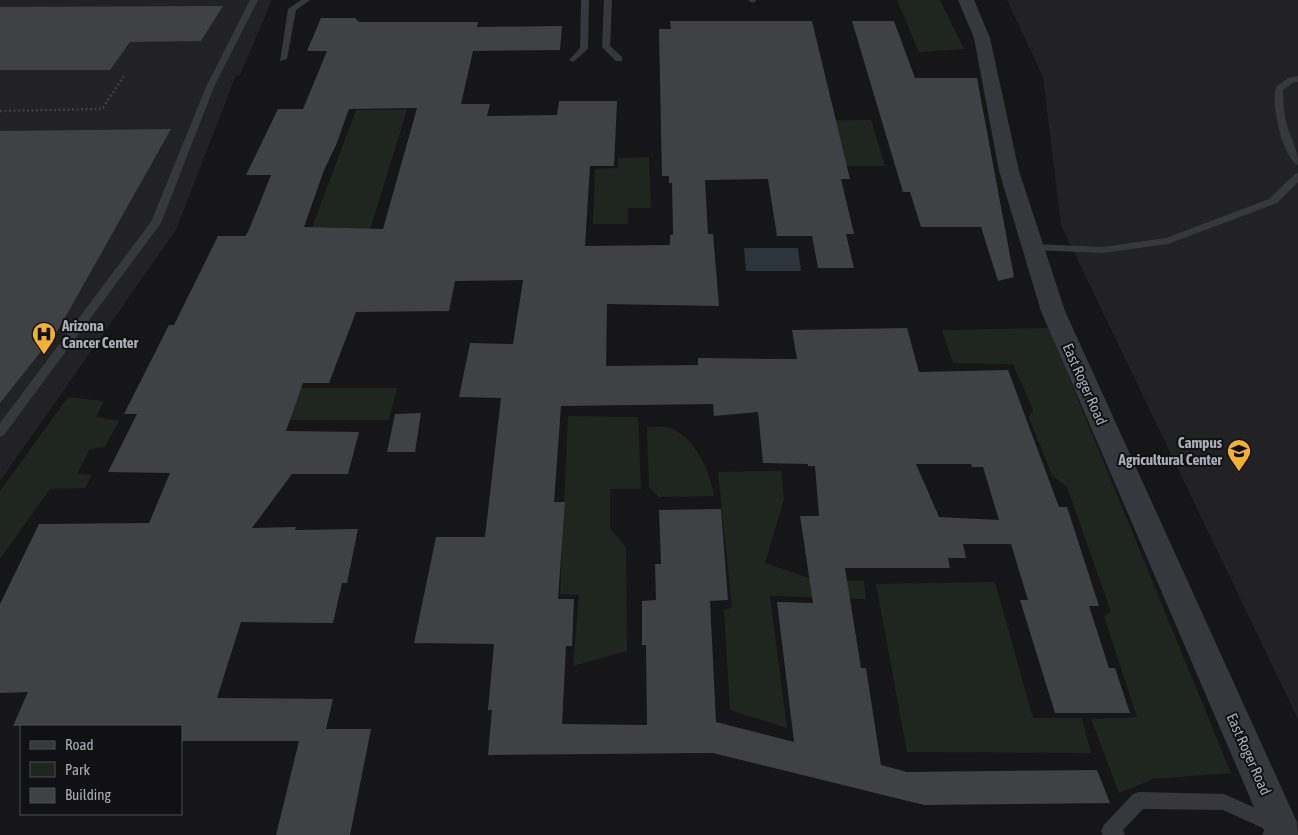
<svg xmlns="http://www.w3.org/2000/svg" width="1298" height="835" font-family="'Asap Condensed',sans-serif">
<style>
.built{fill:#222225}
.green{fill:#1e261f}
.water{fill:#2c353c}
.building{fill:#404145;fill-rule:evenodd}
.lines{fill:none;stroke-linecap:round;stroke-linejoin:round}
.path{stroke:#3d3f44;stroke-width:2.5;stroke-dasharray:2 2.5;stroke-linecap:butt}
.lane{fill:#37383d;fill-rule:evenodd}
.street{fill:#37383d;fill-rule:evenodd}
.labels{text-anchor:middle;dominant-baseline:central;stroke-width:4;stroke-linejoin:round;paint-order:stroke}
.poi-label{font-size:15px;font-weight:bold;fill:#a8adb8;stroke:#111113;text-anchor:start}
.street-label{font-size:15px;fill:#a8adb8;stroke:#111113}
</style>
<rect width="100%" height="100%" fill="#161618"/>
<!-- built -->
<path class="built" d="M 0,0 L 272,0 L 240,75 L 236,75 L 176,230 L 0,481 Z
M 1007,0 L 1298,0 L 1298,719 L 1061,225 L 1043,77 Z"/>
<!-- green -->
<path class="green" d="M 897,0 L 940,0 L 964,49 L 919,52 Z
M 356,110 L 407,110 L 359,265 L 298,265 Z
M 871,120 L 885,166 L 845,166 L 779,121 Z
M 649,157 L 651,208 L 628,208 L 628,224 L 593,224 L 595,169 L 618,168 L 618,158 Z
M 1049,328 L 1052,336 L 1231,773 L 1153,779 L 1119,793 L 1091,719 L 1137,717 L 1104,616 L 1111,612 L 1067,487 L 1052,475 L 1029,418 L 1033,410 L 1013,364 L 953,363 L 942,330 Z
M 232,388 L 397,388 L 389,420 L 220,420 Z
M 68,397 L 104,401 L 96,417 L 119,421 L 105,447 L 90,449 L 77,474 L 92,475 L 85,488 L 50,489 L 0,559 L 0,491 Z
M 568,416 L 638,417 L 641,489 L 610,489 L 610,528 L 626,547 L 627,651 L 573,666 L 579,595 L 560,594 Z
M 647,427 C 654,427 665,426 671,428 C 696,439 710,471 714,496 L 659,497 L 649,488 Z
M 781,471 L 784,499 L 765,563 L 818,581 L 864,581 L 866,599 L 770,596 L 787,728 L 730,710 L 724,610 L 732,608 L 718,472 Z
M 995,582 L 1033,718 L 1082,718 L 1091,753 L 907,752 L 876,584 Z"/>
<!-- water -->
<path class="water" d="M 744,248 L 798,248 L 801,271 L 746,271 Z"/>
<!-- building -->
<path class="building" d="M 223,6 L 201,41 L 130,42 L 110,70 L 0,70 L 0,7 Z
M 321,18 L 355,18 L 359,22 L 478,22 L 477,27 L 562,26 L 560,50 L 473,51 L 461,104 L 490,104 L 487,116 L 557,115 L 559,101 L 617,101 L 614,166 L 590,166 L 585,246 L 670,245 L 670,235 L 673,235 L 672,183 L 669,183 L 669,176 L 662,176 L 659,29 L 671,29 L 670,21 L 812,21 L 850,179 L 841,179 L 854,234 L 846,234 L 854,268 L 818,268 L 812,236 L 777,236 L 768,179 L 705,180 L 708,234 L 713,234 L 719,306 L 607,304 L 606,366 L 698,365 L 698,358 L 797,359 L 792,330 L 907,328 L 919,372 L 1008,370 L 1059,507 L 1067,507 L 1099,606 L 1089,606 L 1109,668 L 1115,668 L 1130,713 L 1055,713 L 1020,600 L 1028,600 L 1011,544 L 963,544 L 966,558 L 948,558 L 950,568 L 845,568 L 861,668 L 866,668 L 881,765 L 907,772 L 1097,770 L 1110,803 L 924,805 L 713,753 L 488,755 L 492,710 L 488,710 L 494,644 L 414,643 L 436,537 L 485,537 L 501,398 L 459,397 L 470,343 L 513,344 L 523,280 L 455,281 L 449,311 L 356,312 L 329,383 L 303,383 L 286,431 L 359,432 L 348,474 L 292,474 L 252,528 L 296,527 L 295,530 L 358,529 L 347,583 L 342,583 L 333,623 L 241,622 L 217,698 L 333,699 L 326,729 L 371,729 L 350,835 L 276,835 L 299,741 L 181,741 L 181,726 L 13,726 L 28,692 L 0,693 L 0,604 L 39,524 L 149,523 L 170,473 L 108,472 L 137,414 L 124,414 L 169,325 L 174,325 L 218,236 L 245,236 L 248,232 L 271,175 L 246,175 L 278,109 L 303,109 L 327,51 L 307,51 ZM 417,108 L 383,229 L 304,227 L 324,170 L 336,145 L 349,109 ZM 713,404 L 714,416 L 758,412 L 763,463 L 808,464 L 808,466 L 815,466 L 819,516 L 800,516 L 813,603 L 777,602 L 794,742 L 716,722 L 710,601 L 728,600 L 721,509 L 659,510 L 661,564 L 655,564 L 656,600 L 642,601 L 642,645 L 646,645 L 647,725 L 562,724 L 566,646 L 572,646 L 574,599 L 558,599 L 565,502 L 554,502 L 561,406 ZM 916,464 L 971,464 L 972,467 L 983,467 L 999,520 L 939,517 Z
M 852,21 L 894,21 L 915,78 L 977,78 L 1014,277 L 998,281 L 981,227 L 921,227 L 910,192 L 903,192 Z
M 171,129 L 58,330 L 0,403 L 0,131 Z
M 421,413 L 415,452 L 387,452 L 395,414 Z"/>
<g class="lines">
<!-- path -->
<path class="path" d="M 0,111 L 102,109 L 124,76"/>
<!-- lane -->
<path class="lane" d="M 250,0 L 258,0 L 214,87 L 161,223 L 4,435 L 0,437 L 0,423 L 151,222 L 206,87 Z
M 301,0 L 310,0 L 296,10 L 287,59 L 280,61 L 288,9 Z
M 581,0 L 589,0 L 588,49 L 573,62 L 569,60 L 580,48 Z
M 604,0 L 612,0 L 610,46 L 622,57 L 622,61 L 616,61 L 602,47 Z
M 748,0 L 756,0 L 756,1 L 752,3 Z
M 1298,76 L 1298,82 L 1294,82 L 1283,90 C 1283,102 1284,114 1287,126 C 1292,140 1298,150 1298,165 C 1283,159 1270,102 1276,87 L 1288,78 Z
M 1298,173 L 1298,182 L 1277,203 L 1168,244 L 1103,253 L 1033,250 L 1028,247 L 1033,244 L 1103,247 L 1166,238 L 1269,199 L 1295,174 Z
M 1139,792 L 1224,794 L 1287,822 L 1290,828 L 1286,835 L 1262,835 L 1265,829 L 1223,810 L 1143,809 L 1123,830 L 1125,835 L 1103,835 L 1101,831 L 1104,825 L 1133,794 Z"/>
<!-- street -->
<path class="street" d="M 958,0 L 974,0 L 990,38 L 1019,171 L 1065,311 L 1297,822 L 1298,835 L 1266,835 L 1041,311 L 999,171 L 974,38 Z"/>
</g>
<!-- icons -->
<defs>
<g id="hospital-pin" transform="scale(1.25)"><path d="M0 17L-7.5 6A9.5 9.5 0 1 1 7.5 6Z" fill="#f2b134" stroke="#111113"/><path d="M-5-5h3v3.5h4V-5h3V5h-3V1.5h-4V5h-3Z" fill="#111"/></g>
<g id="university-pin" transform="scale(1.25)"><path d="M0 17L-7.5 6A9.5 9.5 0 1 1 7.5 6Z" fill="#f2b134" stroke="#111113"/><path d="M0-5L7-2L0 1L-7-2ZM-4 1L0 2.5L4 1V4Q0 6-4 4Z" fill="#111"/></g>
</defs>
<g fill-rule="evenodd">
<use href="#hospital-pin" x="44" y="334"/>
<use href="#university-pin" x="1239" y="451"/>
</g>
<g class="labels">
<!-- poi labels -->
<g class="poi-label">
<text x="62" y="325">Arizona<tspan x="62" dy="17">Cancer Center</tspan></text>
<text x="1222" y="442" text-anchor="end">Campus<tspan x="1222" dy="17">Agricultural Center</tspan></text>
</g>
<!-- street labels -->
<g class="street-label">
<text transform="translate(1085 384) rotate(66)">East Roger Road</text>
<text transform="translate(1249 754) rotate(66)">East Roger Road</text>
</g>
</g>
<!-- legend -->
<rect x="20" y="725" width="162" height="90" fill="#111113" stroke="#4d4f55"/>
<rect x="30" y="741" width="25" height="8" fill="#37383d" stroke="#4d4f55"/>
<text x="65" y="750" font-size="15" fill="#a8adb8">Road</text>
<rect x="30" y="762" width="25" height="15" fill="#1e261f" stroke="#4d4f55"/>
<text x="65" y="775" font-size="15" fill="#a8adb8">Park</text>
<rect x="30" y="788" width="25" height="15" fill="#404145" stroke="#4d4f55"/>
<text x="65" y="800" font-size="15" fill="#a8adb8">Building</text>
</svg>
